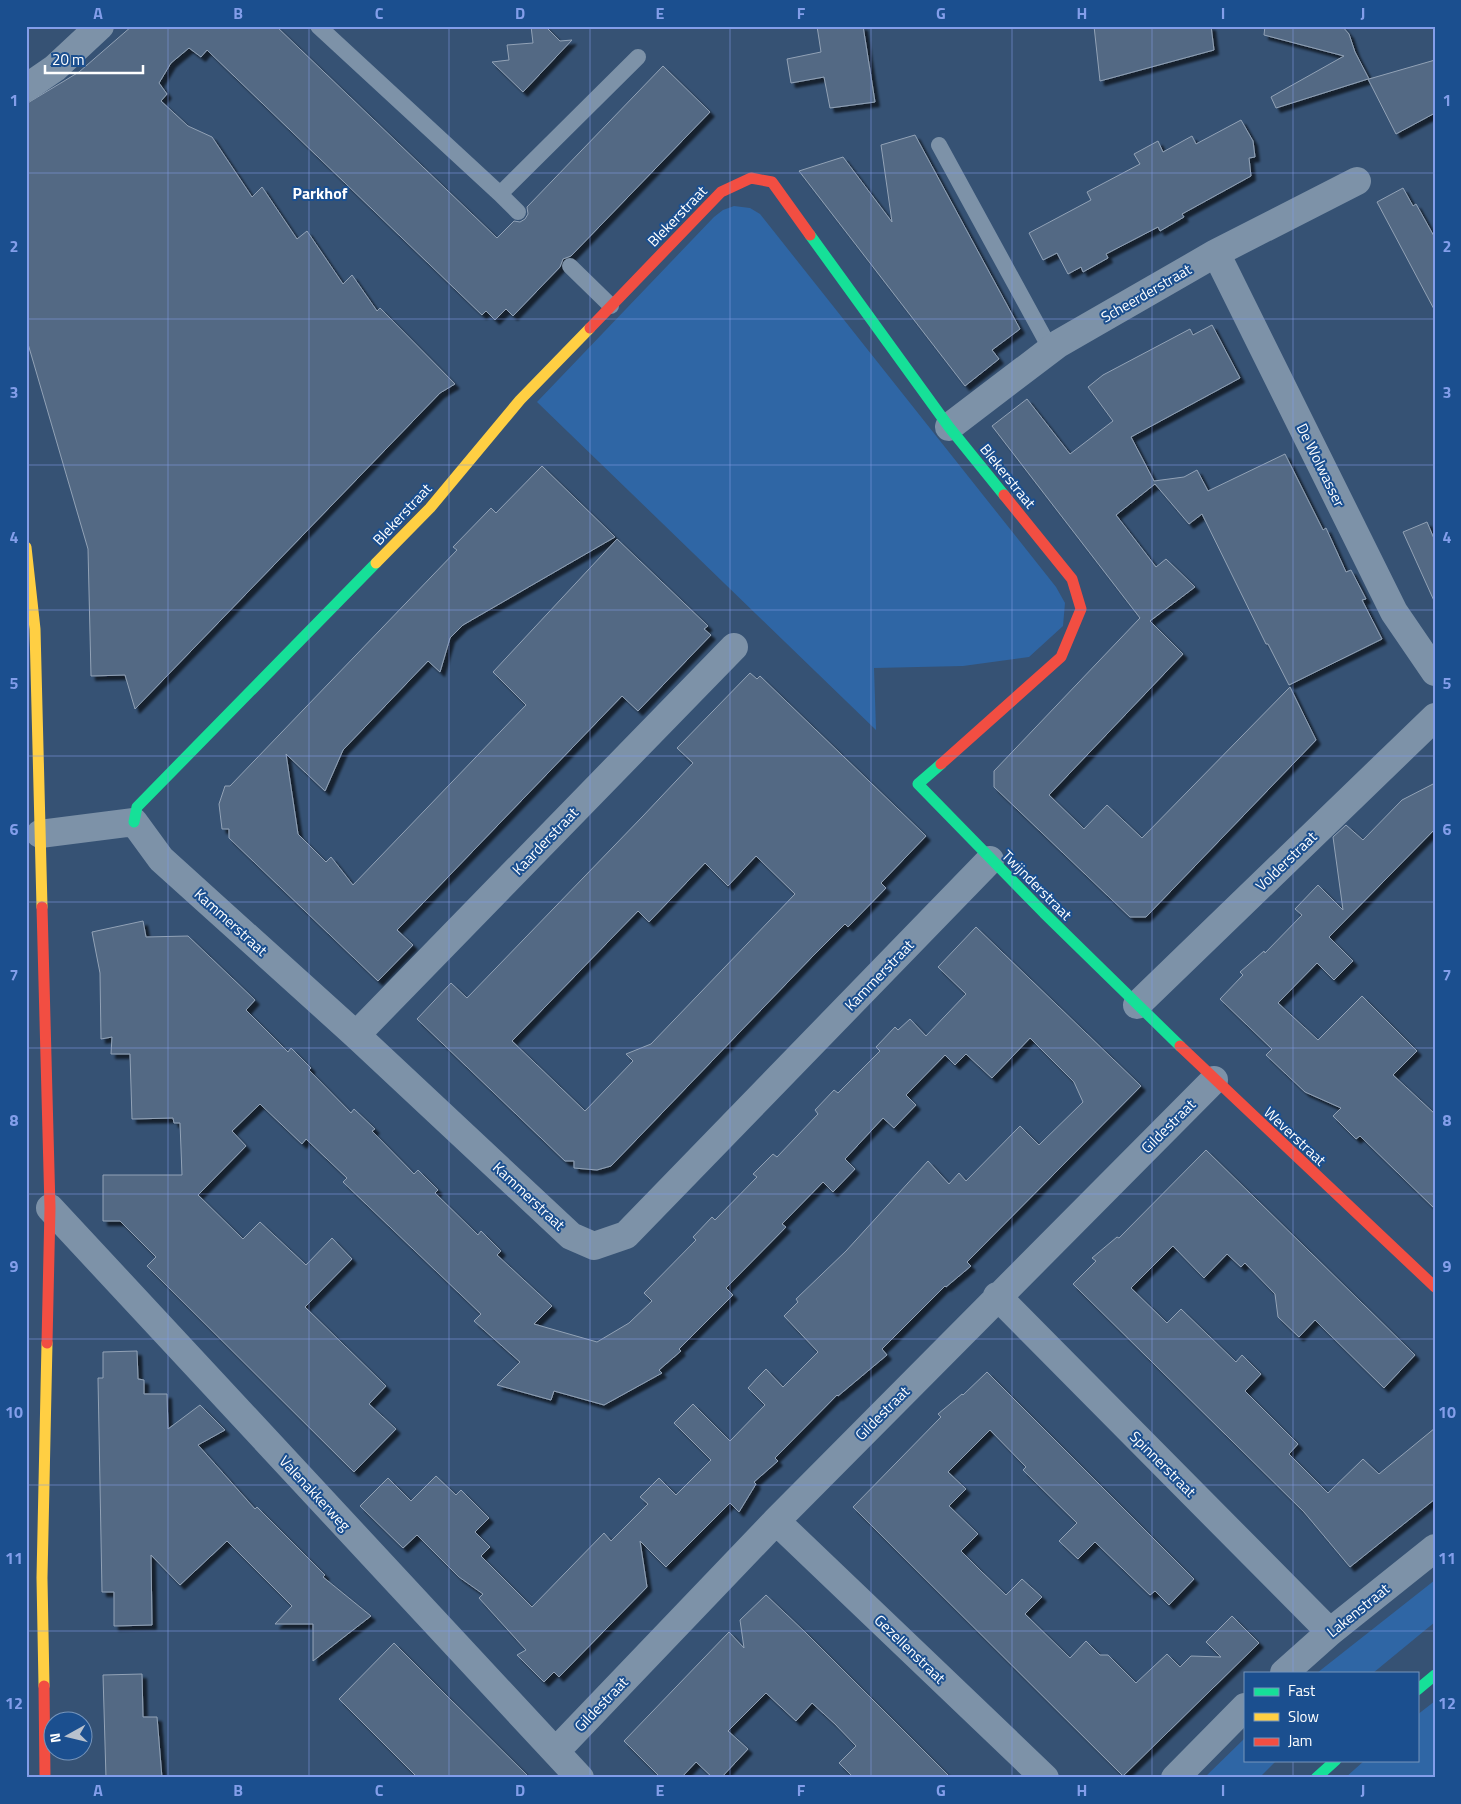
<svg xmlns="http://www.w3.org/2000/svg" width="1461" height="1804" font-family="'Titillium Web',sans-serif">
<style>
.green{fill:#2f66a5}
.building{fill:#526984;stroke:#92a2b6;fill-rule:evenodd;filter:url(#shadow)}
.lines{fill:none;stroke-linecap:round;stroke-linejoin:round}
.lane{stroke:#7d92a8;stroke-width:16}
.street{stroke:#7d92a8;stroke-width:28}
.fast{stroke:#16e098;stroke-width:11}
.slow{stroke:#ffcf43;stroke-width:11}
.jam{stroke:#f24e42;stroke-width:11}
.grid{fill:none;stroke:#839eea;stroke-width:1;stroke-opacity:0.55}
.labels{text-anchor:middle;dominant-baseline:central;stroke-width:4;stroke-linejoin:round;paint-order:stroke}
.street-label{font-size:15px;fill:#fff;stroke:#1b4f8f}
.neighbourhood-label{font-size:16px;font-weight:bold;fill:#fff;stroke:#1b4f8f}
.neatline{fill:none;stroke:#839eea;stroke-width:2}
.grid-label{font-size:16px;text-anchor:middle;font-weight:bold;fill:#839eea}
</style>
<defs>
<filter id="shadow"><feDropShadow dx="4.5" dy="4.5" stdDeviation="1" flood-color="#0009"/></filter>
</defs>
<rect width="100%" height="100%" fill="#365274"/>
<!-- green -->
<path class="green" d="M 734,206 L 750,208 L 760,214 L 1056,587 L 1065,603 L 1063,626 L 1029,657 L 963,666 L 874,668 L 876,730 L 537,402 L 714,217 L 723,210 Z
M 1435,1580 L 1435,1622 L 1373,1673 L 1317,1673 Z
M 1435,1701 L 1435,1778 L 1345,1778 L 1365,1760 L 1417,1760 L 1417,1715 Z
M 1245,1738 L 1245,1760 L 1277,1760 L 1259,1778 L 1204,1778 Z"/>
<!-- building -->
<path class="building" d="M 132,26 L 276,26 L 497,238 L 514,221 L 520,222 L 525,219 L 528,214 L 527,207 L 663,66 L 710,112 L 571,256 L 563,259 L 560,267 L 513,316 L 506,309 L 495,320 L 486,311 L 482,315 L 207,50 L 201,57 L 189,48 L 171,63 L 159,83 L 167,94 L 161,101 L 188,126 L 212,137 L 252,197 L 262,187 L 297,239 L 307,231 L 343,284 L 352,275 L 377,311 L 380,308 L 455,384 L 440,393 L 135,709 L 125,675 L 91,676 L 88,549 L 26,337 L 26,104 L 79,72 Z
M 531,26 L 545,26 L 560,41 L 572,40 L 523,92 L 492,62 L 509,60 L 507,45 L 533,43 Z
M 817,26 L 863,26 L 875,102 L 830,108 L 824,77 L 791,83 L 787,59 L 821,52 Z
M 1094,26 L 1211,26 L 1214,50 L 1100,81 Z
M 1265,26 L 1342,26 L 1349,34 L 1355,52 L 1369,79 L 1435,60 L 1435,113 L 1396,134 L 1368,79 L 1276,108 L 1271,97 L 1344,56 L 1264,35 Z
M 1241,120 L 1253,141 L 1255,157 L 1249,158 L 1251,176 L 1182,214 L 1184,217 L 1160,231 L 1158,227 L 1106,254 L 1108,258 L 1083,272 L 1081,267 L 1068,274 L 1057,253 L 1043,260 L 1029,233 L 1091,200 L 1087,192 L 1140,164 L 1134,154 L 1158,141 L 1163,152 L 1192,136 L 1196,144 Z
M 915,135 L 1020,329 L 992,350 L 999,359 L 965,386 L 799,171 L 843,157 L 892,222 L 881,145 Z
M 1403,188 L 1413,206 L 1416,204 L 1435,238 L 1435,311 L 1377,202 Z
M 1212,325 L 1240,378 L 1131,437 L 1154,481 L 1184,477 L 1197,470 L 1208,491 L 1285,454 L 1323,530 L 1326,528 L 1346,572 L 1351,570 L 1366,599 L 1362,600 L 1382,639 L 1289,685 L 1268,644 L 1266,644 L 1202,514 L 1189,524 L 1155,484 L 1116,515 L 1156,567 L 1166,559 L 1195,587 L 1150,621 L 1183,654 L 1049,795 L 1084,829 L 1107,805 L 1142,838 L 1290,687 L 1316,740 L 1146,917 L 1130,917 L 994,787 L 994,771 L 1140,618 L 992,426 L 1027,399 L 1070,454 L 1113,421 L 1088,387 L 1103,375 L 1190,329 L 1193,335 Z
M 542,466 L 615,537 L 463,625 L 450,638 L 440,672 L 428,661 L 343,750 L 325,791 L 286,754 L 298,834 L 326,862 L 331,857 L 353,885 L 526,705 L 493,672 L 617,539 L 708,626 L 704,629 L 711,635 L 638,711 L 622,696 L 397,930 L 413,945 L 378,981 L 229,838 L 229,829 L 222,829 L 219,804 L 225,786 L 230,786 L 457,550 L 453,547 L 491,508 L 496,513 Z
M 1427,522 L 1435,541 L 1435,603 L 1403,532 Z
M 750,673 L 757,679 L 760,676 L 926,836 L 881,883 L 886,888 L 848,927 L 845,924 L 811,958 L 611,1166 L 597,1170 L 574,1168 L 574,1161 L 565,1161 L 417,1019 L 451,983 L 467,998 L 643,816 L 693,763 L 677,748 ZM 756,856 L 795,894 L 651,1044 L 626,1054 L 633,1061 L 585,1111 L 512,1041 L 638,911 L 649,922 L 705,863 L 728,886 Z
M 1435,783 L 1435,829 L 1329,937 L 1353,961 L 1334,980 L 1317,963 L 1278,1003 L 1318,1040 L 1362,996 L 1417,1051 L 1393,1075 L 1435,1114 L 1435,1209 L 1360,1136 L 1356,1139 L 1333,1116 L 1341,1108 L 1305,1092 L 1266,1055 L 1272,1049 L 1220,999 L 1243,975 L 1240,972 L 1264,951 L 1265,953 L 1302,915 L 1295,909 L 1318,885 L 1343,910 L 1333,837 L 1346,825 L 1363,840 L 1402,800 Z
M 143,921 L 146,937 L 188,936 L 255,1000 L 246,1010 L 288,1052 L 291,1048 L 311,1068 L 309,1070 L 351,1113 L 354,1109 L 375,1129 L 372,1131 L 414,1174 L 418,1170 L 438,1190 L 435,1193 L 478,1235 L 481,1231 L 501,1251 L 497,1255 L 552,1306 L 534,1324 L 597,1342 L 629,1323 L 652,1301 L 644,1293 L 696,1240 L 693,1237 L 712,1217 L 715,1220 L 757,1177 L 753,1174 L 773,1154 L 777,1157 L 818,1114 L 815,1110 L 834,1090 L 838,1093 L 880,1051 L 876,1047 L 895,1027 L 898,1030 L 910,1019 L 926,1036 L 966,994 L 938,967 L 976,927 L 1141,1086 L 967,1262 L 971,1266 L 946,1287 L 945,1286 L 882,1349 L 887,1355 L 838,1396 L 837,1395 L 775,1458 L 778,1461 L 754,1482 L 756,1484 L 739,1512 L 730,1503 L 666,1567 L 640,1541 L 647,1587 L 559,1677 L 554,1672 L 544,1682 L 517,1655 L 526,1650 L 479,1598 L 483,1594 L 459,1577 L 417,1535 L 403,1548 L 360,1506 L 388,1478 L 411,1501 L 436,1476 L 456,1495 L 461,1490 L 489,1518 L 475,1532 L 490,1547 L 481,1556 L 532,1607 L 604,1533 L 611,1541 L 648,1504 L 640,1497 L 659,1478 L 676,1495 L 711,1460 L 674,1423 L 693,1404 L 730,1441 L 765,1405 L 748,1388 L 758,1377 L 766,1369 L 783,1387 L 818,1352 L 784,1316 L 798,1302 L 796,1299 L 846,1251 L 928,1161 L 949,1184 L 959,1173 L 966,1181 L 1020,1126 L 1039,1145 L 1083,1102 L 1074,1082 L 1030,1038 L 992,1078 L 966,1054 L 955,1065 L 945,1055 L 906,1095 L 916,1105 L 894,1128 L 883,1118 L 845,1159 L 855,1169 L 833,1192 L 823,1182 L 782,1224 L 786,1227 L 726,1288 L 733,1295 L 679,1349 L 681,1351 L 659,1370 L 662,1373 L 604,1405 L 554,1391 L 551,1400 L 497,1385 L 520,1362 L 474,1321 L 481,1314 L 343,1182 L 347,1178 L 306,1139 L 302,1144 L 260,1104 L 232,1131 L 246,1146 L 198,1195 L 243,1239 L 260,1222 L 306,1265 L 332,1238 L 352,1259 L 305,1307 L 386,1386 L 369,1404 L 396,1429 L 354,1472 L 147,1266 L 156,1257 L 120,1221 L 103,1221 L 103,1175 L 182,1175 L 180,1123 L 174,1123 L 173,1118 L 132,1119 L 130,1054 L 111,1054 L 112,1037 L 101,1039 L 100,973 L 92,932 Z
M 1206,1150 L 1415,1355 L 1384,1388 L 1315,1320 L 1299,1337 L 1278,1317 L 1275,1294 L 1245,1263 L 1241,1267 L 1227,1254 L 1204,1278 L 1173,1246 L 1131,1288 L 1167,1323 L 1181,1309 L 1236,1362 L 1242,1355 L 1261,1374 L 1245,1391 L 1298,1444 L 1289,1454 L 1328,1493 L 1363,1459 L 1379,1474 L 1435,1428 L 1435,1499 L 1350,1567 L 1304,1512 L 1073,1284 L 1096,1261 L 1092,1258 L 1117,1237 L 1119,1238 Z
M 137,1351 L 138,1379 L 144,1380 L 144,1394 L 167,1394 L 168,1429 L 200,1405 L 225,1430 L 198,1445 L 255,1509 L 257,1507 L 325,1575 L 323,1577 L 371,1616 L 313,1661 L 313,1624 L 275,1624 L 292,1606 L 227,1541 L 180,1585 L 151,1555 L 152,1625 L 114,1626 L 114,1592 L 102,1592 L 98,1378 L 103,1378 L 103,1352 Z
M 987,1372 L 1194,1579 L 1169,1605 L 1155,1591 L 1150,1595 L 1095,1542 L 1078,1559 L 1059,1541 L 1077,1523 L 1023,1470 L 1026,1467 L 990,1430 L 948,1472 L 966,1489 L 949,1506 L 978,1534 L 961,1551 L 983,1573 L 1006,1595 L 1022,1579 L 1042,1597 L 1025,1614 L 1070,1658 L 1086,1641 L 1100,1655 L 1108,1655 L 1136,1683 L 1167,1654 L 1180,1667 L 1191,1656 L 1221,1657 L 1206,1642 L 1232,1616 L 1259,1643 L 1123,1776 L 853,1507 L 941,1417 L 938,1414 L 962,1394 L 963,1395 Z
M 766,1595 L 806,1633 L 951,1778 L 854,1778 L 839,1763 L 856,1746 L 835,1724 L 812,1703 L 796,1721 L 766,1693 L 728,1731 L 748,1749 L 721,1778 L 713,1778 L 696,1762 L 681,1778 L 661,1778 L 624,1741 L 729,1632 L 744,1648 L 740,1620 Z
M 394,1643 L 453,1702 L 530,1778 L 418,1778 L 339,1699 Z
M 142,1674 L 143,1717 L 157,1717 L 162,1778 L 106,1778 L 103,1675 Z"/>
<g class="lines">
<!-- lane -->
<path class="lane" d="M 318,26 L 500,194 L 638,57
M 939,145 L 1051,350
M 500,194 L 518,212
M 570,266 L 611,306"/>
<!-- street -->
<path class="street" d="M 26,88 L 55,68 L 100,26
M 1216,253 L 1394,612 L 1435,672
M 949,427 L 1058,344 L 1216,253 L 1357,181
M 40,834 L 134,822 L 161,859 L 356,1035 L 571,1236 L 594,1246 L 626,1235 L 990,860
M 1137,1005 L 1435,717
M 356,1035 L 734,647
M 50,1208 L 580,1778
M 997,1296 L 1330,1632
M 776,1521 L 1045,1778
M 1284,1673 L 1330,1632 L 1435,1548
M 556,1751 L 776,1521 L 1214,1080
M 1175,1778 L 1245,1707"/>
<!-- fast -->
<path class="fast" d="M 810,235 L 949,427 L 1004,495
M 941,764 L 918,784 L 1044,913 L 1180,1046
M 134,822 L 137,807 L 376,563
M 1417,1690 L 1435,1675
M 1316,1778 L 1336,1760"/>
<!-- slow -->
<path class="slow" d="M 26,547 L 35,629 L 42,907
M 376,563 L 430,508 L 520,400 L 590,328
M 44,1686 L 42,1578 L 47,1343"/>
<!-- jam -->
<path class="jam" d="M 590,328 L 721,192 L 751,178 L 772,182 L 810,235
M 941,764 L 1061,657 L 1081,609 L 1072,579 L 1004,495
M 42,907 L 50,1208 L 47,1343
M 1180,1046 L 1435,1287
M 44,1686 L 45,1778"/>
</g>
<!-- grid -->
<path class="grid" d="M 168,26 L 168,1778M 309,26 L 309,1778M 449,26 L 449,1778M 590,26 L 590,1778M 730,26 L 730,1778M 871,26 L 871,1778M 1012,26 L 1012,1778M 1152,26 L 1152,1778M 1293,26 L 1293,1673M 26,173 L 1435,173M 26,319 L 1435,319M 26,465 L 1435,465M 26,610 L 1435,610M 26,756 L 1435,756M 26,902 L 1435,902M 26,1048 L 1435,1048M 26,1194 L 1435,1194M 26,1339 L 1435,1339M 26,1485 L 1435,1485M 26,1631 L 1435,1631M 1293,1760 L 1293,1778"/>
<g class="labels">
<!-- street labels -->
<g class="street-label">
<text transform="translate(677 216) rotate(-46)">Blekerstraat</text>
<text transform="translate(1146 293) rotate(-30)">Scheerderstraat</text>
<text transform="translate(1321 465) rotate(64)">De Wolwasser</text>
<text transform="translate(1008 476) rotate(51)">Blekerstraat</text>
<text transform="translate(402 514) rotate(-47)">Blekerstraat</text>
<text transform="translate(545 841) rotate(-46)">Kaarderstraat</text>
<text transform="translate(1286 861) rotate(-44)">Volderstraat</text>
<text transform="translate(1037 885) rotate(45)">Twijnderstraat</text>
<text transform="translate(231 922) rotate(42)">Kammerstraat</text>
<text transform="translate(879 975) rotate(-46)">Kammerstraat</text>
<text transform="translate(1168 1126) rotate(-45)">Gildestraat</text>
<text transform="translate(1295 1136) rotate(43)">Weverstraat</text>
<text transform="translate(529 1196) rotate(43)">Kammerstraat</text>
<text transform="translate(882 1413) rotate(-45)">Gildestraat</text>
<text transform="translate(1163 1464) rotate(45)">Spinnerstraat</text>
<text transform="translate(315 1493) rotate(47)">Valenakkerweg</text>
<text transform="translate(1358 1610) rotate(-39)">Lakenstraat</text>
<text transform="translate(910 1649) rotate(44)">Gezellenstraat</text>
<text transform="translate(601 1704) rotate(-46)">Gildestraat</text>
</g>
<!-- neighbourhood labels -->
<g class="neighbourhood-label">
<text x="320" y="193">Parkhof</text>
</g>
</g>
<!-- border -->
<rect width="1461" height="1804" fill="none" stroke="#1b4f8f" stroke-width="55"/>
<!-- legend -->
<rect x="1244" y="1672" width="175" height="90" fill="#1b4f8f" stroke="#7695bc"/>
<rect x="1254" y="1688" width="25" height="8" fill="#16e098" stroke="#7695bc"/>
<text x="1288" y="1696" font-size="15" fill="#ffffff">Fast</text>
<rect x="1254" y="1713" width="25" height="8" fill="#ffcf43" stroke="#7695bc"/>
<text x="1288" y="1722" font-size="15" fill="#ffffff">Slow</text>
<rect x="1254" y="1738" width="25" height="8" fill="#f24e42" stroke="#7695bc"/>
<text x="1288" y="1746" font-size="15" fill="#ffffff">Jam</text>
<!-- north arrow -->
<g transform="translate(68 1736) rotate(262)"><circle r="24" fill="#1b4f8f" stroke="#7695bc"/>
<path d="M0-4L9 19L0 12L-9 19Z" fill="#b9c2ce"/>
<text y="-8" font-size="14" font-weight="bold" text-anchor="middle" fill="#ffffff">N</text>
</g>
<!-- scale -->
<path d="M45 65v8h98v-8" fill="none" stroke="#ffffff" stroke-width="2.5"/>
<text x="52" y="65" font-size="15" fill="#ffffff" stroke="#1b4f8f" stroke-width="4" paint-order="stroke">20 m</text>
<rect x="28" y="28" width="1406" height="1748" class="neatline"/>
<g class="grid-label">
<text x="98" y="19">A</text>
<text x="238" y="19">B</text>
<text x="379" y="19">C</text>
<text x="520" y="19">D</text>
<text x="660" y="19">E</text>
<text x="801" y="19">F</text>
<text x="941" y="19">G</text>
<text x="1082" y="19">H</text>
<text x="1223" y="19">I</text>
<text x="1363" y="19">J</text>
<text x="14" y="106">1</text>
<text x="1447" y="106">1</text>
<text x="14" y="252">2</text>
<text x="1447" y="252">2</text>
<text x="14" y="398">3</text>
<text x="1447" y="398">3</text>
<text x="14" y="543">4</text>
<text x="1447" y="543">4</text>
<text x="14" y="689">5</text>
<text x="1447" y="689">5</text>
<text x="14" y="835">6</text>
<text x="1447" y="835">6</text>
<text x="14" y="981">7</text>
<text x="1447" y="981">7</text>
<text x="14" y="1126">8</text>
<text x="1447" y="1126">8</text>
<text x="14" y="1272">9</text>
<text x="1447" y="1272">9</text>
<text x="14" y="1418">10</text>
<text x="1447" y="1418">10</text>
<text x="14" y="1564">11</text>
<text x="1447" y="1564">11</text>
<text x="14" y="1709">12</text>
<text x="1447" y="1709">12</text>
<text x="98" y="1796">A</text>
<text x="238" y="1796">B</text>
<text x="379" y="1796">C</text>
<text x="520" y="1796">D</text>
<text x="660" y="1796">E</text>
<text x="801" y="1796">F</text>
<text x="941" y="1796">G</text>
<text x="1082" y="1796">H</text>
<text x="1223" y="1796">I</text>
<text x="1363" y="1796">J</text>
</g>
</svg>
